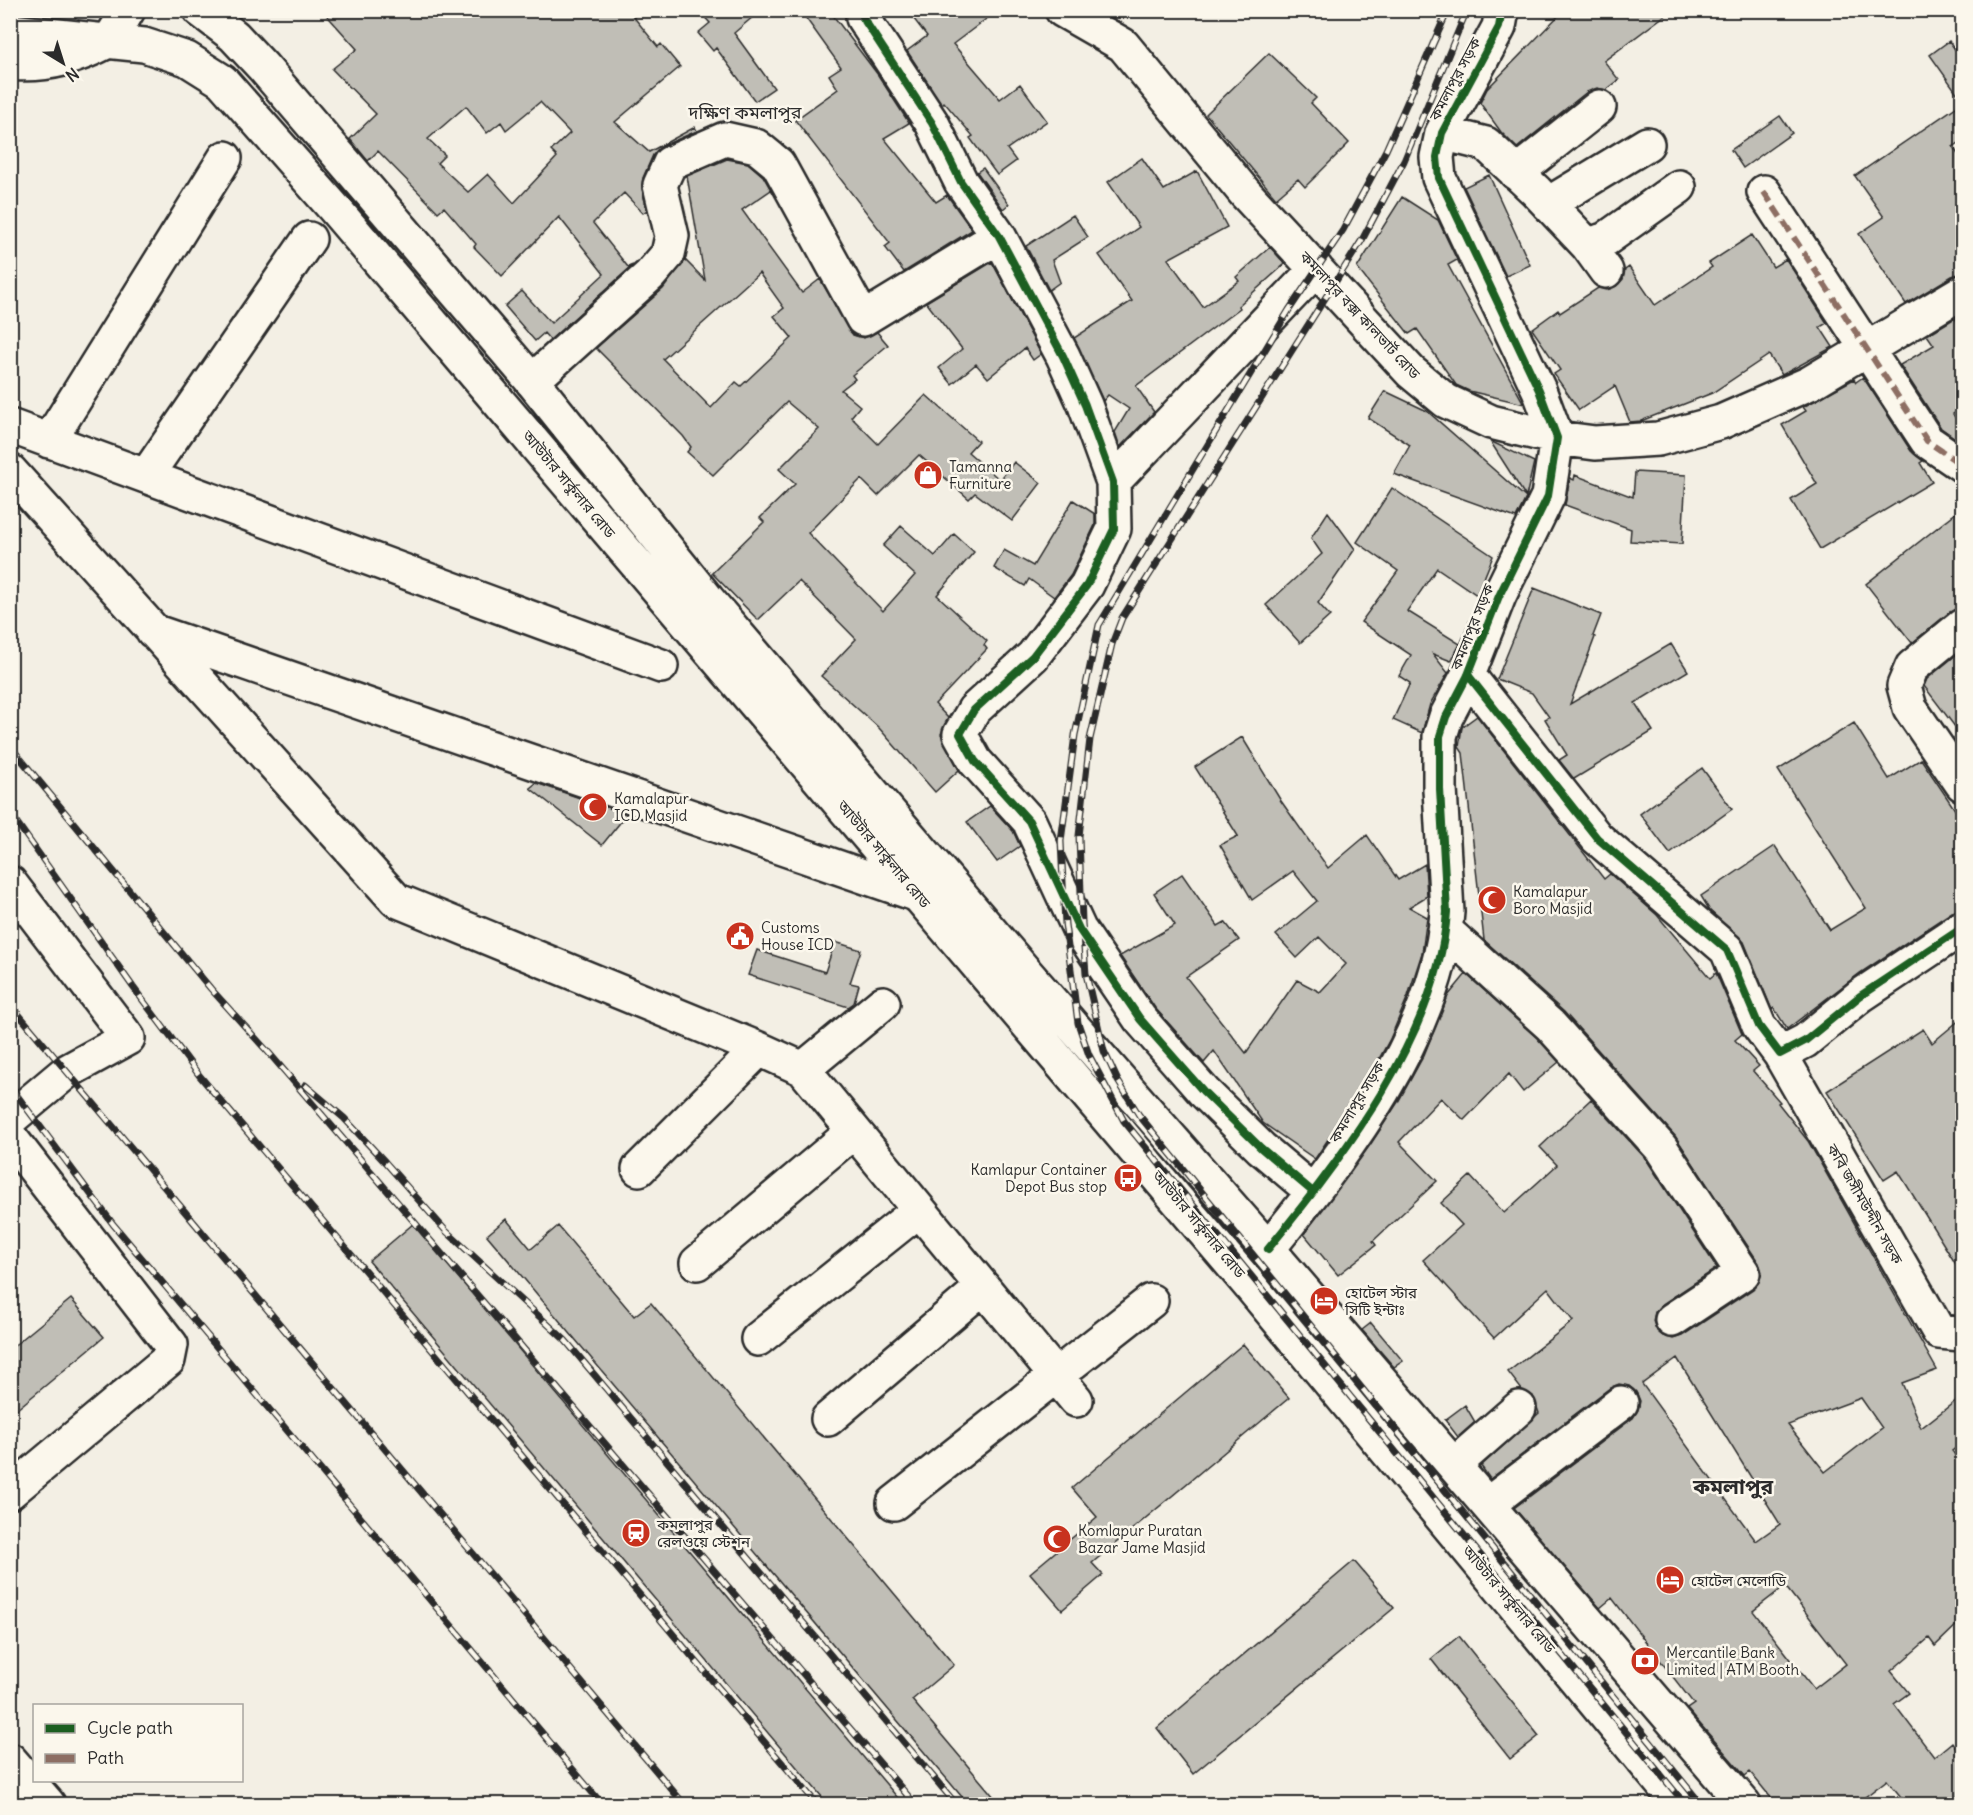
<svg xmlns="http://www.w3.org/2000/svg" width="1973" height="1815" font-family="Delius,'Noto Sans Bengali',sans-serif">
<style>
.building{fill:#c0beb6;stroke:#2b2b2b;stroke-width:1.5;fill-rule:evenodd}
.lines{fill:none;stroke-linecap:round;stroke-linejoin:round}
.minor-casing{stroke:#2b2b2b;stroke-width:38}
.major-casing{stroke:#2b2b2b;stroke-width:38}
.minor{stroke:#fbf7ec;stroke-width:33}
.major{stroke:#fbf7ec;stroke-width:33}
.rail-casing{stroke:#2b2b2b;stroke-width:7}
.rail{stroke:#fbf7ec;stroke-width:4.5;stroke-dasharray:14;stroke-linecap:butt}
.quiet{stroke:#8d6e63;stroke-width:6;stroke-dasharray:12 6;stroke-linecap:butt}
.cycleway-casing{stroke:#fbf7ec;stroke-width:11}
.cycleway{stroke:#1b5e20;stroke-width:8}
.labels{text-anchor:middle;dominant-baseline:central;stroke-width:5;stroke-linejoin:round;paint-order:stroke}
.street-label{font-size:15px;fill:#2b2b2b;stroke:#fbf7ec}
.poi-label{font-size:15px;fill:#2b2b2b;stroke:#fbf7ec;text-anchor:start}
.quarter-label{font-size:18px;fill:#2b2b2b;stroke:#fbf7ec}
.district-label{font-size:21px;font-weight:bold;fill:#2b2b2b;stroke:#fbf7ec}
</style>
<rect width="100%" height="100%" fill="#f3efe4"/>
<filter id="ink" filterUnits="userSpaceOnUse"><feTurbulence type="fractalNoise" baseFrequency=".0167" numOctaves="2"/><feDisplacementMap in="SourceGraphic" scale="12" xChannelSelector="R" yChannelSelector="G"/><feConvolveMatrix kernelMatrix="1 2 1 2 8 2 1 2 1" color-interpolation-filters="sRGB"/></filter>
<g filter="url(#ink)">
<!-- building -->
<path class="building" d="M 322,10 L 628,10 L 658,47 L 661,44 L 680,67 L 615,122 L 649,152 L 695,127 L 697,131 L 663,146 L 653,155 L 643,178 L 642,189 L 647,210 L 643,213 L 624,193 L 593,223 L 628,267 L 633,265 L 550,340 L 544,333 L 535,341 L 505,306 L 522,291 L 551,323 L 604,274 L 559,217 L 502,276 L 474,247 L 476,244 L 444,207 L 438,212 L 378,151 L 368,161 L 350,139 L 376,114 L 332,69 L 357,49 ZM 540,102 L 570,133 L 551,151 L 557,157 L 514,203 L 488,174 L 468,192 L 437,163 L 445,155 L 428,139 L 466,106 L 487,133 L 501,122 L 506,130 Z
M 698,10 L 761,10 L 734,33 L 774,88 L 755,101 L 716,48 L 713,51 L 698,33 L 710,23 Z
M 800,10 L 829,10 L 878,75 L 909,123 L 884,138 L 936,202 L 947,195 L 972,230 L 904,272 L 885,247 L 890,243 L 795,120 L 838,89 L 829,75 L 841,67 Z
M 907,10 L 998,10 L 953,44 L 1000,99 L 1020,84 L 1047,121 L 1007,149 L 1016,161 L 997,175 L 970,138 L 973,136 L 944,102 L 942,104 L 907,51 L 927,36 Z
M 1564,10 L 1672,10 L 1604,61 L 1619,80 L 1606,90 L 1597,88 L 1587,92 L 1517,148 L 1501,132 L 1480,103 L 1487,89 Z
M 1949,41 L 1962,59 L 1962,100 L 1930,55 Z
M 1269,53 L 1316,98 L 1311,103 L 1349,143 L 1305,187 L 1298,179 L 1276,198 L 1206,114 Z
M 1962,103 L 1962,141 L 1953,147 L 1962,160 L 1962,273 L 1952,276 L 1906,304 L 1859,234 L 1884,217 L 1855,176 Z
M 1780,116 L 1792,133 L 1743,168 L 1731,150 Z
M 1142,158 L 1164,190 L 1197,171 L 1227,227 L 1168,259 L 1203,307 L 1239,281 L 1236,277 L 1270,247 L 1285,264 L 1238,306 L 1240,308 L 1136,386 L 1154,412 L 1120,447 L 1115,432 L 1129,409 L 1108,395 L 1103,401 L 1074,338 L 1132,301 L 1099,255 L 1139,227 L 1108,182 Z
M 727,159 L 748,163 L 763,176 L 771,190 L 742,210 L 802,293 L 820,279 L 853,335 L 864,338 L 877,332 L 888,345 L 852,375 L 855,379 L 841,390 L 860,406 L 851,417 L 878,444 L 926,395 L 978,441 L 968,452 L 1000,480 L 1014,462 L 1041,483 L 1012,521 L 975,493 L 969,499 L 919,455 L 878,496 L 861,479 L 808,533 L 883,611 L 915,575 L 883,546 L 901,526 L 935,556 L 954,534 L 974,552 L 937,595 L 987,641 L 984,645 L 987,649 L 935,704 L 948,718 L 941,734 L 959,770 L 935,792 L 879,728 L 821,676 L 856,639 L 799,581 L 758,620 L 712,573 L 764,522 L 760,518 L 795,484 L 779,469 L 819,429 L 787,402 L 713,475 L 687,452 L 691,447 L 683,436 L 596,348 L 663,289 L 685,260 L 705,280 L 687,176 ZM 759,273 L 784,308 L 774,316 L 792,338 L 741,386 L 736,382 L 711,408 L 663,359 Z
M 983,168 L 1009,204 L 1003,209 L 977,172 Z
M 1489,175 L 1530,265 L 1506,276 L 1464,187 Z
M 1402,197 L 1438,220 L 1457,260 L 1448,265 L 1524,404 L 1469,391 L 1456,385 L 1417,329 L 1409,334 L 1357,268 Z
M 1073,215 L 1088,237 L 1052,260 L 1060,282 L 1049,290 L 1026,246 Z
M 1752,235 L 1773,267 L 1786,259 L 1827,323 L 1820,327 L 1833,347 L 1782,375 L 1769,355 L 1712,393 L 1641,421 L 1630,422 L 1615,386 L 1579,410 L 1554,374 L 1560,370 L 1532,329 L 1558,310 L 1560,313 L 1598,288 L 1607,290 L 1616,286 L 1623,279 L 1625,270 L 1629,267 L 1655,305 L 1712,267 L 1709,263 Z
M 992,262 L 1041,354 L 1033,360 L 1025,348 L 988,378 L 976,364 L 952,384 L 939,368 L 962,349 L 926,302 Z
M 1955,318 L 1962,331 L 1962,408 L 1953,414 L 1962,429 L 1962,437 L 1958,440 L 1941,428 L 1900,365 L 1934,345 L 1927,335 Z
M 1863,377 L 1911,451 L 1923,461 L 1920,463 L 1932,482 L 1820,549 L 1791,500 L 1817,484 L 1782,425 L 1806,411 L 1803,407 L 1854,379 L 1856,382 Z
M 1385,391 L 1427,411 L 1526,498 L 1516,518 L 1394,474 L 1410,445 L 1368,418 Z
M 1490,441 L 1534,462 L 1526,497 Z
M 1635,472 L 1686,475 L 1682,544 L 1630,541 L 1631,529 L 1565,505 L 1570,478 L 1574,480 L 1575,475 L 1633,497 Z
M 1392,488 L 1493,556 L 1477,595 L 1437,568 L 1407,611 L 1460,644 L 1451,661 L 1433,654 L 1448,673 L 1430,704 L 1422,733 L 1393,720 L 1410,683 L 1399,676 L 1411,655 L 1361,622 L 1398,571 L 1357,542 Z
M 1073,500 L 1095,514 L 1095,525 L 1071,575 L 1054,597 L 1029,579 L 1025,586 L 994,568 L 1004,550 L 1033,566 Z
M 1962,508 L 1962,608 L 1950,612 L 1912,643 L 1866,584 Z
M 1328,512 L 1355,549 L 1318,603 L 1330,616 L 1300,643 L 1266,605 L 1322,554 L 1311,538 Z
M 1534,588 L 1601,615 L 1593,636 L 1595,637 L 1570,704 L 1671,644 L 1688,671 L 1635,703 L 1653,731 L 1574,779 L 1559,760 L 1567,755 L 1545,719 L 1549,717 L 1532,693 L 1497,679 Z
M 1962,650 L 1962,736 L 1924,686 L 1927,679 Z
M 1477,716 L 1604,879 L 1610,874 L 1657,915 L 1710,978 L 1716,973 L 1742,1034 L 1735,1040 L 1759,1066 L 1753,1071 L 1780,1102 L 1778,1103 L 1808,1141 L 1937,1370 L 1902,1383 L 1921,1428 L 1962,1396 L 1962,1443 L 1952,1451 L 1962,1464 L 1962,1620 L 1935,1646 L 1929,1638 L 1891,1671 L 1909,1693 L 1894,1704 L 1934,1757 L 1952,1742 L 1962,1756 L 1962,1804 L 1907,1804 L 1887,1780 L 1856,1804 L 1776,1804 L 1750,1772 L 1745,1776 L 1687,1709 L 1694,1704 L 1612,1598 L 1600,1608 L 1514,1508 L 1633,1418 L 1638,1410 L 1640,1401 L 1636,1392 L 1629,1386 L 1619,1384 L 1610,1388 L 1490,1479 L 1481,1466 L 1539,1413 L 1533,1396 L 1522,1390 L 1508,1372 L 1573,1321 L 1548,1288 L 1494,1338 L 1423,1260 L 1462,1225 L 1441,1203 L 1470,1176 L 1504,1213 L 1557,1165 L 1540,1147 L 1591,1099 L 1646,1159 L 1717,1268 L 1661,1305 L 1655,1312 L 1653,1321 L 1657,1331 L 1663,1336 L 1673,1339 L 1682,1336 L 1753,1289 L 1759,1282 L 1762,1272 L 1759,1263 L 1675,1136 L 1564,1012 L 1484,940 L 1463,753 L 1459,747 L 1462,727 ZM 1677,1358 L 1780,1524 L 1756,1541 L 1642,1384 ZM 1861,1398 L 1882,1428 L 1825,1472 L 1788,1425 ZM 1785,1586 L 1846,1664 L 1814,1689 L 1753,1611 Z
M 1854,723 L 1889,779 L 1921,759 L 1962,820 L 1962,910 L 1952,912 L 1860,973 L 1787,1029 L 1774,1008 L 1772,1010 L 1744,942 L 1710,911 L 1701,896 L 1775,846 L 1830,930 L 1866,908 L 1778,770 Z
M 1242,737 L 1281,801 L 1328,868 L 1367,835 L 1398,880 L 1425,864 L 1427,896 L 1409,907 L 1427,917 L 1422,953 L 1408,996 L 1390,1039 L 1366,1082 L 1315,1159 L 1263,1123 L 1214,1051 L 1204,1063 L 1155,1008 L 1120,956 L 1175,925 L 1154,893 L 1182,874 L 1218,926 L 1225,922 L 1239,940 L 1186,977 L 1246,1053 L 1297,980 L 1320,992 L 1346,964 L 1319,937 L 1297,958 L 1276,935 L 1317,901 L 1293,871 L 1252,900 L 1220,845 L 1238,836 L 1195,767 Z
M 1702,768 L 1732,809 L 1670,854 L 1640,814 Z
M 536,783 L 627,814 L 602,845 L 530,788 Z
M 990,806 L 1013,831 L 1020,846 L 997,862 L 967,822 Z
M 835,942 L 861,950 L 850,983 L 859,985 L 854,1003 L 848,1007 L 748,975 L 757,950 L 825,972 Z
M 1466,974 L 1537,1038 L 1559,1062 L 1523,1092 L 1509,1074 L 1464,1120 L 1441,1098 L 1399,1142 L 1437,1181 L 1373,1241 L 1376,1245 L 1338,1275 L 1304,1234 L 1370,1145 L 1398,1102 L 1424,1055 L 1448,996 Z
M 1962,1018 L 1962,1274 L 1898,1171 L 1884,1180 L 1827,1091 L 1923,1029 L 1932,1043 Z
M 506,1219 L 531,1249 L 558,1226 L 634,1316 L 651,1303 L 954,1665 L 912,1700 L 1000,1804 L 968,1804 L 487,1235 Z
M 413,1224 L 903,1804 L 828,1804 L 369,1261 Z
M 71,1299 L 104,1337 L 10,1415 L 10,1349 Z
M 1371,1323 L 1403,1361 L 1394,1367 L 1362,1330 Z
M 1243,1344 L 1289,1398 L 1092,1563 L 1103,1575 L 1062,1610 L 1030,1573 L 1097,1517 L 1072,1488 Z
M 1465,1405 L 1475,1422 L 1458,1437 L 1445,1420 Z
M 1354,1561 L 1394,1608 L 1193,1774 L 1157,1728 Z
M 1459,1636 L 1539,1736 L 1510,1759 L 1431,1659 Z"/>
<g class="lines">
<!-- minor casing -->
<g class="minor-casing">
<path id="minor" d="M 1062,10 L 1123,45 L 1245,193 L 1411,372 L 1446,401 L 1491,422 L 1557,438 L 1595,443 L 1658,439 L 1721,422 L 1810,383 L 1962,292
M 863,18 L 932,123 L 961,182 L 999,236 L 1063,356 L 1085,405 L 1113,482 L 1114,529 L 1087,585 L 1033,656 L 974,710 L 960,734 L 975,761 L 1029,821 L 1079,929 L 1140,1019 L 1204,1092 L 1261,1148 L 1313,1192
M 10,63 C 48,67 77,57 110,40
M 1442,133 L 1486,144 L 1536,191 L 1588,246 L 1606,271
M 1516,173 L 1599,107
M 1764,192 L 1927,441 L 1962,465
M 1548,204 L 1647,144
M 1588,246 L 1606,239 L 1679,187
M 532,381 L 650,275 L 668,254 L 672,236 L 660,185 L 670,163 L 725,139 L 756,146 L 778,164 L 863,319 L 999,236
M 10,426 L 661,666
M 49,441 L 225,158
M 10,471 L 396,900 L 759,1049 L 803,1069 L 1076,1400
M 146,476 L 309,239
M 1113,482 L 1316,269
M 1962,626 L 1912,667 L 1904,686 L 1910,708 L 1962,784
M 153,631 L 918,895
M 1468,675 L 1597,838 L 1727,950 L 1759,1026 L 1780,1054 L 1805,1041 L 1860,996 L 1962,928
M 10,883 L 128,1038 L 66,1072 L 10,1119
M 1446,931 L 1550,1025 L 1661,1148 L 1743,1273 L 1672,1320
M 1780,1054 L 1939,1332 L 1962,1334
M 803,1069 L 883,1003
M 10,1137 L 171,1345 L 168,1360 L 10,1492
M 639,1169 L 759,1049
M 1268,1249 C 1342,1159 1439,1032 1447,912 L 1440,789 L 1440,736 L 1446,717 L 1468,675 L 1499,596 L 1548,496 L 1557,438 L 1539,390 L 1439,178 L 1437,157 L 1442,133 L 1499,27 L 1502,10
M 697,1263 L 854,1131
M 758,1339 L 919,1210
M 828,1419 L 983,1287
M 1454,1465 L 1519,1408
M 894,1503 L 1151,1301
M 1488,1504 L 1621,1403"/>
</g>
<!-- major casing -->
<g class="major-casing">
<path id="major" d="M 200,10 L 234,36 L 263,67 L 532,381 L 708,600 L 1028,975 L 1268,1249 L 1744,1804
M 10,31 L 144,45 L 187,59 L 222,81 L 334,208 L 1252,1288 L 1679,1804
M 110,40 L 128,10
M 10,1760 L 48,1804"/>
</g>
<!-- minor -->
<use href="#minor" class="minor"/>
<!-- major -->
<use href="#major" class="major"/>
<!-- rail casing -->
<g class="rail-casing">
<path id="rail" d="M 1448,10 L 1386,150 L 1343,230 L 1289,310 L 1099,625 L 1075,735 L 1061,841 L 1065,924 L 1078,1023 L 1089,1055 L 1124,1121 L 1685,1804
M 1467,10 L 1404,161 L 1362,240 L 1122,618 L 1112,644 L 1090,739 L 1079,836 L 1082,922 L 1086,974 L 1104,1051 L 1118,1081 L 1139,1115 L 1701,1804
M 10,746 L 211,989 L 269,1053 L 915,1804
M 10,813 L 133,987 L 199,1075 L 817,1804
M 10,1004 L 684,1804
M 305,1085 L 344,1118 L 385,1162 L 446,1231 L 565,1340 L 956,1804
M 10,1086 L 113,1224 L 602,1804"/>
</g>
<!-- rail -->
<use href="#rail" class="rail"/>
<!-- quiet -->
<path class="quiet" d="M 1764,192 L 1927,441 L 1962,465"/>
<!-- cycleway casing -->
<g class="cycleway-casing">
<path id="cycleway" d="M 863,18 L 932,123 L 961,182 L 999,236 L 1063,356 L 1085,405 L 1113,482 L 1114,529 L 1087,585 L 1033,656 L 974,710 L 960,734 L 975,761 L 1029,821 L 1079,929 L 1140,1019 L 1204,1092 L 1261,1148 L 1313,1192
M 1468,675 L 1597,838 L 1727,950 L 1759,1026 L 1780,1054 L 1805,1041 L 1860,996 L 1962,928
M 1268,1249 C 1342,1159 1439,1032 1447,912 L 1440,789 L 1440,736 L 1446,717 L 1468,675 L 1499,596 L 1548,496 L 1557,438 L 1539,390 L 1439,178 L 1437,157 L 1442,133 L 1499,27 L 1502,10"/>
</g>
<!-- cycleway -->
<use href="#cycleway" class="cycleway"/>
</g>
</g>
<!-- icons -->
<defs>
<g id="shop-disc" transform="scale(1.5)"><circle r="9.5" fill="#c8321e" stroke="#fbf7ec"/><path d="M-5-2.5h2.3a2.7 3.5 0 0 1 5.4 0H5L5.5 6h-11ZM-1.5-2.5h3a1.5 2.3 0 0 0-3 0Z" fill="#fff"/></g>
<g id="mosque-disc" transform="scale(1.5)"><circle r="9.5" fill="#c8321e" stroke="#fbf7ec"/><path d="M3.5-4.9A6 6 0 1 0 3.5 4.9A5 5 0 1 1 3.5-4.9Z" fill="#fff"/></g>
<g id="civic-disc" transform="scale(1.5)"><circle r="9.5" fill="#c8321e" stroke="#fbf7ec"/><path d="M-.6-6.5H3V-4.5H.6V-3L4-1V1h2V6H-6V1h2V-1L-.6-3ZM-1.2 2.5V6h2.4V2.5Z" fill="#fff"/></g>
<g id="bus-disc" transform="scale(1.5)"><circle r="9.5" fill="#c8321e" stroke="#fbf7ec"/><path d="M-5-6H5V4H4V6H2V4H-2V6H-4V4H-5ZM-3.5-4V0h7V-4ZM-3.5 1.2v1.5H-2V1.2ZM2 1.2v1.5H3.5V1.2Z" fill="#fff"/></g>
<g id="hotel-disc" transform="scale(1.5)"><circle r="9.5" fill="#c8321e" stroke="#fbf7ec"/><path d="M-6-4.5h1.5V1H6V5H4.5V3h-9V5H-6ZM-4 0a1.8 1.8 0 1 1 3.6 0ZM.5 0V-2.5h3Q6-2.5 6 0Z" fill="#fff"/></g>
<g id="station-disc" transform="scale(1.5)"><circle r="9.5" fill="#c8321e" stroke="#fbf7ec"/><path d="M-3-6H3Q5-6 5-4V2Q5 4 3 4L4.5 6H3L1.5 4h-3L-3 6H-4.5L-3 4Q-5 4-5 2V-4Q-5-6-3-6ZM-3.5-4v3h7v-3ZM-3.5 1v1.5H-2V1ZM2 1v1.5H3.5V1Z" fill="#fff"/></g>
<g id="bank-disc" transform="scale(1.5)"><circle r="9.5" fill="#c8321e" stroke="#fbf7ec"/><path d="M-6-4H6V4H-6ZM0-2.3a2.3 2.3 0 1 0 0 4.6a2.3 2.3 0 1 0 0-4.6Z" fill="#fff"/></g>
</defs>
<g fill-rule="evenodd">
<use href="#shop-disc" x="928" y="475"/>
<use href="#mosque-disc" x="593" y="807"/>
<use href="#mosque-disc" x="1492" y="900"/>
<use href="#civic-disc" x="740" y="936"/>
<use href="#bus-disc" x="1128" y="1178"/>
<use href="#hotel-disc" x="1324" y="1301"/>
<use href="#station-disc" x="636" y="1533"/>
<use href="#mosque-disc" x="1057" y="1539"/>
<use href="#hotel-disc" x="1670" y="1580"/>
<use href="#bank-disc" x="1645" y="1661"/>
</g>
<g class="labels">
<!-- street labels -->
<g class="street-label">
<text transform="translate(1455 79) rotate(-62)">কমলাপুর সড়ক</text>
<text transform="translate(1360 315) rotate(47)">কমলাপুর বক্স কালভার্ট রোড</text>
<text transform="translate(569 484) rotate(50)">আউটার সার্কুলার রোড</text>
<text transform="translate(1472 627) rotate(-68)">কমলাপুর সড়ক</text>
<text transform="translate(884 854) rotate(50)">আউটার সার্কুলার রোড</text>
<text transform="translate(1357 1102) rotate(-59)">কমলাপুর সড়ক</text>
<text transform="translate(1865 1204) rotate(60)">কবি জসীমউদ্দীন সড়ক</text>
<text transform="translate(1199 1224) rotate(50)">আউটার সার্কুলার রোড</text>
<text transform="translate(1509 1599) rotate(50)">আউটার সার্কুলার রোড</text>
</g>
<!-- poi labels -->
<g class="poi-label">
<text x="949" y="466">Tamanna<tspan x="949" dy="17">Furniture</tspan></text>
<text x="614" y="798">Kamalapur<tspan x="614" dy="17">ICD Masjid</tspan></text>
<text x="1513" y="891">Kamalapur<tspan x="1513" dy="17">Boro Masjid</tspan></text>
<text x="761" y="927">Customs<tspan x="761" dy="17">House ICD</tspan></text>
<text x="1107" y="1169" text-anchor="end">Kamlapur Container<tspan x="1107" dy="17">Depot Bus stop</tspan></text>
<text x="1345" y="1292">হোটেল স্টার<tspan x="1345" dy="17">সিটি ইন্টাঃ</tspan></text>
<text x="657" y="1524">কমলাপুর<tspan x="657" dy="17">রেলওয়ে স্টেশন</tspan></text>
<text x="1078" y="1530">Komlapur Puratan<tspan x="1078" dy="17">Bazar Jame Masjid</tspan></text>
<text x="1691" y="1580">হোটেল মেলোডি</text>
<text x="1666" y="1652">Mercantile Bank<tspan x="1666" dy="17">Limited | ATM Booth</tspan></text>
</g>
<!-- quarter labels -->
<g class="quarter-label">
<text x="745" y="112">দক্ষিণ কমলাপুর</text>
</g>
<!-- district labels -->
<g class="district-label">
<text x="1733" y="1486">কমলাপুর</text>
</g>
</g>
<!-- margin -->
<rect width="1973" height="1815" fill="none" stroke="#fbf7ec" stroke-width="36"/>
<rect x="18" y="18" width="1937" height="1779" fill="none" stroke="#2b2b2b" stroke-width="2" filter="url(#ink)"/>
<!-- legend -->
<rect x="33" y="1704" width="210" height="78" fill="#fbf7ec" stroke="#a8a59f" stroke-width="1.5"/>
<rect x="45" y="1724" width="30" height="9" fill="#1b5e20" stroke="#a8a59f" stroke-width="1.5"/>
<text x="87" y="1734" font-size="18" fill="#2b2b2b">Cycle path</text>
<rect x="45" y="1754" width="30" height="9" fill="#8d6e63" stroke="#a8a59f" stroke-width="1.5"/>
<text x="87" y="1764" font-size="18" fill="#2b2b2b">Path</text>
<!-- north arrow -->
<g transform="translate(63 63) rotate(142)" stroke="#fbf7ec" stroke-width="4.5" paint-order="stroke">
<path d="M0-4.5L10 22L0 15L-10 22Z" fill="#2b2b2b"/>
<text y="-9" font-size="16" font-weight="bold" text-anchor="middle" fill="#2b2b2b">N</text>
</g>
</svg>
